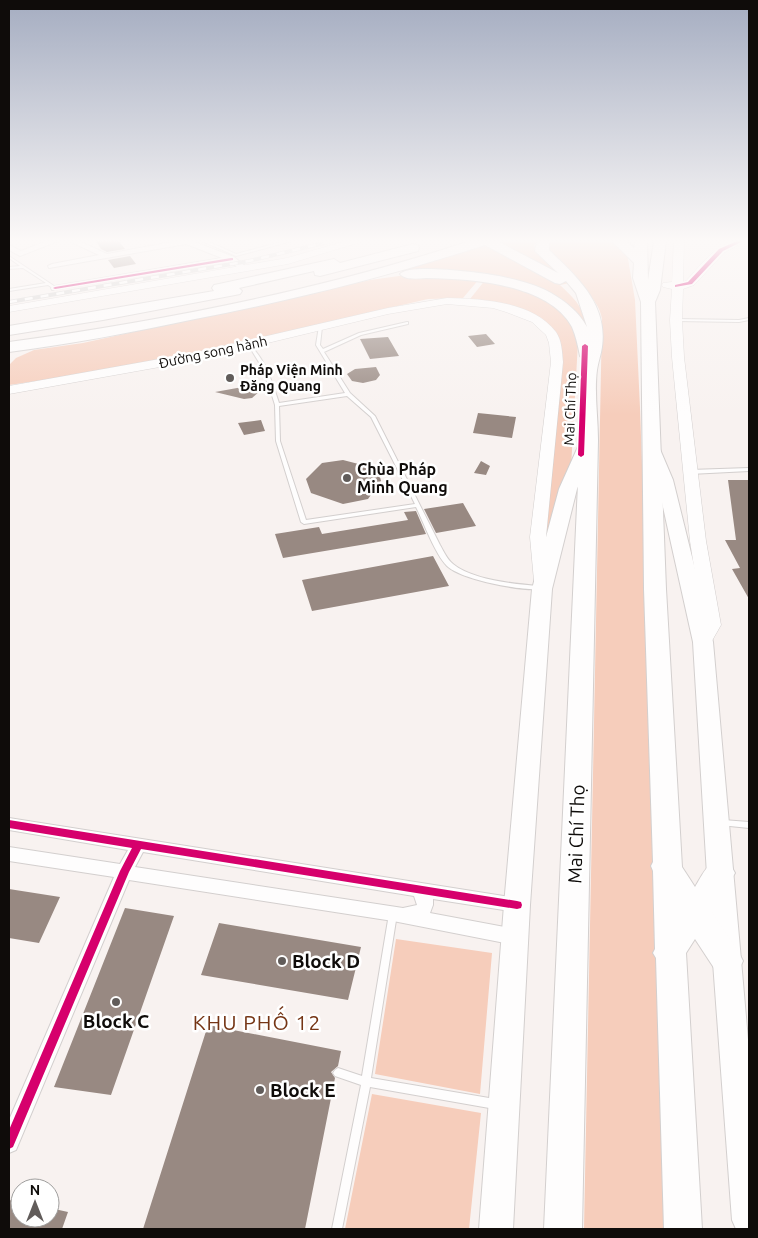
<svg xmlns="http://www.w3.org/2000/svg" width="758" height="1238" font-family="Ubuntu,sans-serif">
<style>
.green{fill:#f6cdbb}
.building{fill:#988982}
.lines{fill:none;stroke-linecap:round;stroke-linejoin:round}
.lane-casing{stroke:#d3cfce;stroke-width:2}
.street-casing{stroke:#d3cfce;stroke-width:2}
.secondary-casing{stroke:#d3cfce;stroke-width:1}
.primary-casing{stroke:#d3cfce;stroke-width:2}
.highway-casing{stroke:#d3cfce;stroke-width:2}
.lane{fill:#fefdfd;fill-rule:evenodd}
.street{fill:#fefdfd;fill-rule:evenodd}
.secondary{fill:#fefdfd;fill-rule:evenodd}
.primary{fill:#fefdfd;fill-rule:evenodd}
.highway{fill:#fefdfd;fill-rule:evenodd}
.rail-casing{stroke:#d3d2d1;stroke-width:4}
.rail{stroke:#fff;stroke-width:2.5;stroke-dasharray:8;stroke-linecap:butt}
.cycleway-casing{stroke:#fff;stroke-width:3}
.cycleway{fill:#d6006c;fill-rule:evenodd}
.poi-dot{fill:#615c5a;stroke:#fff;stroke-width:2}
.labels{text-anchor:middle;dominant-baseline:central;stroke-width:5;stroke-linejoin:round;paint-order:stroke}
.far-street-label{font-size:14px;fill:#0f0c0a;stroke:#fff}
.far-poi-label{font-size:14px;font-weight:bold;fill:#0f0c0a;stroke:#fff;text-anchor:start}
.poi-label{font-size:16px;font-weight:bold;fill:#0f0c0a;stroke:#fff;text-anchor:start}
.near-street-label{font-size:19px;fill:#0f0c0a;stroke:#fff}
.near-poi-label{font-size:19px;font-weight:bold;fill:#0f0c0a;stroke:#fff;text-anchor:start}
.near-neighbourhood-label{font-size:21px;letter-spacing:1px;fill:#753515;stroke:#fff}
</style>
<rect width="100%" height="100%" fill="#f8f2f0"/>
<!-- green -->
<path class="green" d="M 497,241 L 536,241 L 534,246 L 538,254 L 570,283 L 560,285 C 576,300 582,306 588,328 L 545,293 L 434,270 L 401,271 Z
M 547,241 L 613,241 L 627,253 L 635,300 L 640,408 L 669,1229 L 584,1229 L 602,319 C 599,296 565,270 548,254 Z
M 438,274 L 480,278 L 463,298 L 428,299 L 186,355 L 91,373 L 9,385 L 9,365 L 16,358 L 34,350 L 83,343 L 370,280 L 399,276 Z
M 486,279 L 522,289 L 553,304 L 573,325 L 578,342 L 571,468 L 548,534 L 545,534 L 560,347 L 550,326 L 485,301 L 470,299 Z
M 396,939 L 492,953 L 480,1094 L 375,1074 Z
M 372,1094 L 481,1113 L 469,1229 L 345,1229 Z"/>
<!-- building -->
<path class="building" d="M 96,241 L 119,241 L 125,249 L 107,252 L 101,249 Z
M 130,256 L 136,264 L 114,268 L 108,260 Z
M 486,334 L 495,344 L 477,347 L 468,336 Z
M 388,337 L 399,356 L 370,359 L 360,339 Z
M 376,367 L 380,375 L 376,380 L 363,383 L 352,381 L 347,374 L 355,369 Z
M 248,386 L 261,390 L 252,398 L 244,399 L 215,392 Z
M 478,413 L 516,417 L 512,438 L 473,433 Z
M 261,420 L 265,431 L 244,435 L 238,423 Z
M 343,460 L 378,469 L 381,481 L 368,499 L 343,504 L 311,493 L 306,479 L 322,463 Z
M 481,461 L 490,466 L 486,475 L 474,473 Z
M 728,480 L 749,480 L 749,599 L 732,569 L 740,568 L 725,540 L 736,540 Z
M 463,503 L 476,526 L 436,533 L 424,509 Z
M 416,511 L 426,534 L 283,558 L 275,534 L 319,527 L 322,534 L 408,520 L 404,512 Z
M 433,556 L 449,586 L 312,611 L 302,580 Z
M 9,889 L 60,897 L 39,943 L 9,938 Z
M 125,908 L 174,916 L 111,1095 L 54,1087 Z
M 219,923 L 361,947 L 348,1000 L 201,975 Z
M 208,1025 L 341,1051 L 338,1066 L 331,1072 L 335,1078 L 305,1229 L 143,1229 Z
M 9,1200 L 20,1202 L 20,1218 L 50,1218 L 50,1208 L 68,1212 L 62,1229 L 9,1229 Z"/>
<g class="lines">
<!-- lane casing -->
<g class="lane-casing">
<path id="lane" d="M 202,241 L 207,241 L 236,254 L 285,241 L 292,241 L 236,256 Z
M 9,256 L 57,288 L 54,289 L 48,285 L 9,291 L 9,289 L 46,283 L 23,268 L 9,269 L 9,267 L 20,266 L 9,258 Z
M 749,318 L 749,320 L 739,322 L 676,321 L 674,320 L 676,319 L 739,320 Z
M 407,322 L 408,322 L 408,324 L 361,335 L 324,352 L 350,393 L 375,416 L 440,545 C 444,552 447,559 453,564 C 472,580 515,584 539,586 L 542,588 L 541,589 C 521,591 462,580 447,566 C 435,554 424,523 416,507 L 304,524 L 301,522 L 276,441 L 275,405 L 270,389 L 260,364 L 252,351 L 245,345 L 249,344 C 266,360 272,382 279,403 L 345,393 L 316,345 L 319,326 L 322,327 L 320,345 L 323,349 L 359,333 ZM 347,396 L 371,417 L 415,504 L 306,520 L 280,441 L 279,406 Z
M 749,468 L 749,471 L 690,474 L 687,472 L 690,470 Z
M 723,820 L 749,822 L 749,828 L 720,825 L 719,823 L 720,821 Z
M 393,910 L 396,911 L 397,914 L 371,1078 L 495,1099 L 498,1101 L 500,1104 L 498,1107 L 495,1109 L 370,1087 L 342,1229 L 332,1229 L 361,1085 L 335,1076 L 333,1073 L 335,1070 L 338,1068 L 362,1076 L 389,914 L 390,911 Z"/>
</g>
<!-- street casing -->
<g class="street-casing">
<path id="street" d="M 47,241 L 58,241 L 20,256 L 9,250 L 9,245 L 21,251 Z
M 69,241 L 79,241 L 107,254 L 177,241 L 192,241 L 234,257 L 245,266 L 238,268 L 230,261 L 52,290 L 51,288 L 55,286 L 222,258 L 186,244 L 49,268 L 48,266 L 52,264 L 99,255 Z
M 9,818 L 517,898 L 523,900 L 525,905 L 523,910 L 517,912 L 433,899 L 433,905 L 430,913 L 515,929 L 521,932 L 524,937 L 521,942 L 515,945 L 393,921 L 129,880 L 16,1150 L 9,1153 L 9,1120 L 114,877 L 9,861 L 9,847 L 120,864 L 128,850 L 9,830 ZM 143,852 L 414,896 L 417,905 L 403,908 L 135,867 Z"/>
</g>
<!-- secondary casing -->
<g class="secondary-casing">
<path id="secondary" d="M 346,241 L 364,241 L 288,264 L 9,312 L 9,306 L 287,258 Z
M 674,241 L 684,241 L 683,282 L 686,281 C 705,261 716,241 746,241 L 725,252 L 694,285 L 683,289 L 682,320 L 684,357 L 706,541 L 721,625 L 709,646 L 703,648 L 697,646 L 694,642 L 703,625 L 690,541 L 672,357 L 670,320 L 672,289 L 663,287 L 662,285 L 663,283 L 672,282 Z
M 447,298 C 482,299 532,301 556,332 C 562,341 562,352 563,362 L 546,537 L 550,581 L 548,585 L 542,586 L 536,585 L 534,581 L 530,537 L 551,362 L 549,343 L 546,335 L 532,322 L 506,312 L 493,308 L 447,304 L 388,314 L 193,361 L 9,394 L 9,386 L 193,353 L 388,308 Z"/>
</g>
<!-- primary casing -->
<g class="primary-casing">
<path id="primary" d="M 589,435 L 595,437 L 597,440 L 577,489 L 552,589 L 530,905 L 513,1229 L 479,1229 L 504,905 L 532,589 L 559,489 L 581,440 L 583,437 Z
M 651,442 L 657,444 L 659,447 L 673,480 L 713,642 L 749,1051 L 749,1229 L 736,1229 L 732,1220 L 709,908 L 693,642 L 657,480 L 643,447 L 645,444 Z"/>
</g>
<!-- highway casing -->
<g class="highway-casing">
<path id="highway" d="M 470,241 L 497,241 L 558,273 L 535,251 L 537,241 L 549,241 L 549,250 C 577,277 608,304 602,347 C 601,355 598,362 597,370 C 594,392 598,417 598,440 L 582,1229 L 544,1229 L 580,440 L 581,371 L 584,360 L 580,356 C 578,346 576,336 572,327 C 549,284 472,279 429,278 C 421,278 406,281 400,274 C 409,263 483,273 499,276 C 516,280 535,284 551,293 C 565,301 579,312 587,327 L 576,293 L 566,281 L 560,284 L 555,283 L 485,245 C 390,276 293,300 195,319 C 134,332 71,344 9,352 L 9,342 C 164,321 321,290 470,241 Z
M 612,241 L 627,241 L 634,248 L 635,241 L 647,241 L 648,280 L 654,241 L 666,241 L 660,290 L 655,302 L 666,589 L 682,867 L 695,887 C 705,871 709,856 730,864 L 735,873 L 712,912 L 738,951 L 743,961 L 738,971 L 727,976 L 716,971 L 695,939 L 686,953 L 702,1229 L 664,1229 L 656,958 L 653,953 L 655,949 L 653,871 L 651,866 L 653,862 L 644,589 L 641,302 L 633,278 L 634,263 Z
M 413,244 L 418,245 L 419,248 L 418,251 L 320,276 L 315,275 L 314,271 L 239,288 L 242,291 L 240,294 L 235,295 L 103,320 L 9,335 L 9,326 L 214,291 L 212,288 L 214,285 L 219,284 L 334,259 L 340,263 Z"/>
</g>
<!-- lane -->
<use href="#lane" class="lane"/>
<!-- street -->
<use href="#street" class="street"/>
<!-- secondary -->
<use href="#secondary" class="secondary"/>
<!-- primary -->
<use href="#primary" class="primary"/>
<!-- highway -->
<use href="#highway" class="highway"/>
<!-- rail casing -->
<g class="rail-casing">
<path id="rail" d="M 9,302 L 249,261 L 332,241"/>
</g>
<!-- rail -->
<use href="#rail" class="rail"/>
<!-- cycleway casing -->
<g class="cycleway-casing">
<path id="cycleway" d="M 737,241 L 743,241 L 723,251 L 692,284 L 675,287 L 675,285 L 688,282 L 719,249 Z
M 231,258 L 233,258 L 233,260 L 55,289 L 53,288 L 55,287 Z
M 585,344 L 588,346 L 584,455 L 581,457 L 578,455 L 582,346 Z
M 9,820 L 517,901 L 521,902 L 522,905 L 521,908 L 517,909 L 141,849 L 129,872 L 13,1147 L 9,1149 L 9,1130 L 120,871 L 132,848 L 9,828 Z"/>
</g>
<!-- cycleway -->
<use href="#cycleway" class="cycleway"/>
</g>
<!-- sky -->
<linearGradient id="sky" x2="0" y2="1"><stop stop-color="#a5adc1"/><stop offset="0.58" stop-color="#fcf9f8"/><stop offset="1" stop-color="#fcf9f8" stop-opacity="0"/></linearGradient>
<rect width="758" height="415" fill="url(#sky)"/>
<!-- markers -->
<g class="poi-dot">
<circle cx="230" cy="378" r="5"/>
<circle cx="347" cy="478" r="5"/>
<circle cx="282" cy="961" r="5"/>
<circle cx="116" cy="1002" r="5"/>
<circle cx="260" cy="1090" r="5"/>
</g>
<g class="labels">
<!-- far-street labels -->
<g class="far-street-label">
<text transform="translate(213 352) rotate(-12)">Đường song hành</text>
<text transform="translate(570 409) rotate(-88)">Mai Chí Thọ</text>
</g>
<!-- far-poi labels -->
<g class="far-poi-label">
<text x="240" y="370">Pháp Viện Minh<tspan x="240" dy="16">Đăng Quang</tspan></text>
</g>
<!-- poi labels -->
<g class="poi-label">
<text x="357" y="469">Chùa Pháp<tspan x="357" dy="18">Minh Quang</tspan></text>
</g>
<!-- near-street labels -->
<g class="near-street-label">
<text transform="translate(576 834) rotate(-88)">Mai Chí Thọ</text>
</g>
<!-- near-poi labels -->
<g class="near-poi-label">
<text x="292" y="961">Block D</text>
<text x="116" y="1021" text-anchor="middle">Block C</text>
<text x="270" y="1090">Block E</text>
</g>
<!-- near-neighbourhood labels -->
<g class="near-neighbourhood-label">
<text x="257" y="1022">KHU PHỐ 12</text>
</g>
</g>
<!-- border -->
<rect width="758" height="1238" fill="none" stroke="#0f0c0a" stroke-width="20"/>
<!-- north arrow -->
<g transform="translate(35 1203)"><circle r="24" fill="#ffffff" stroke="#9f9e9d"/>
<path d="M0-4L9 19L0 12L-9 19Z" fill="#615c5a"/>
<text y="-8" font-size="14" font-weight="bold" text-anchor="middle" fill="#0f0c0a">N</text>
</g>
</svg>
